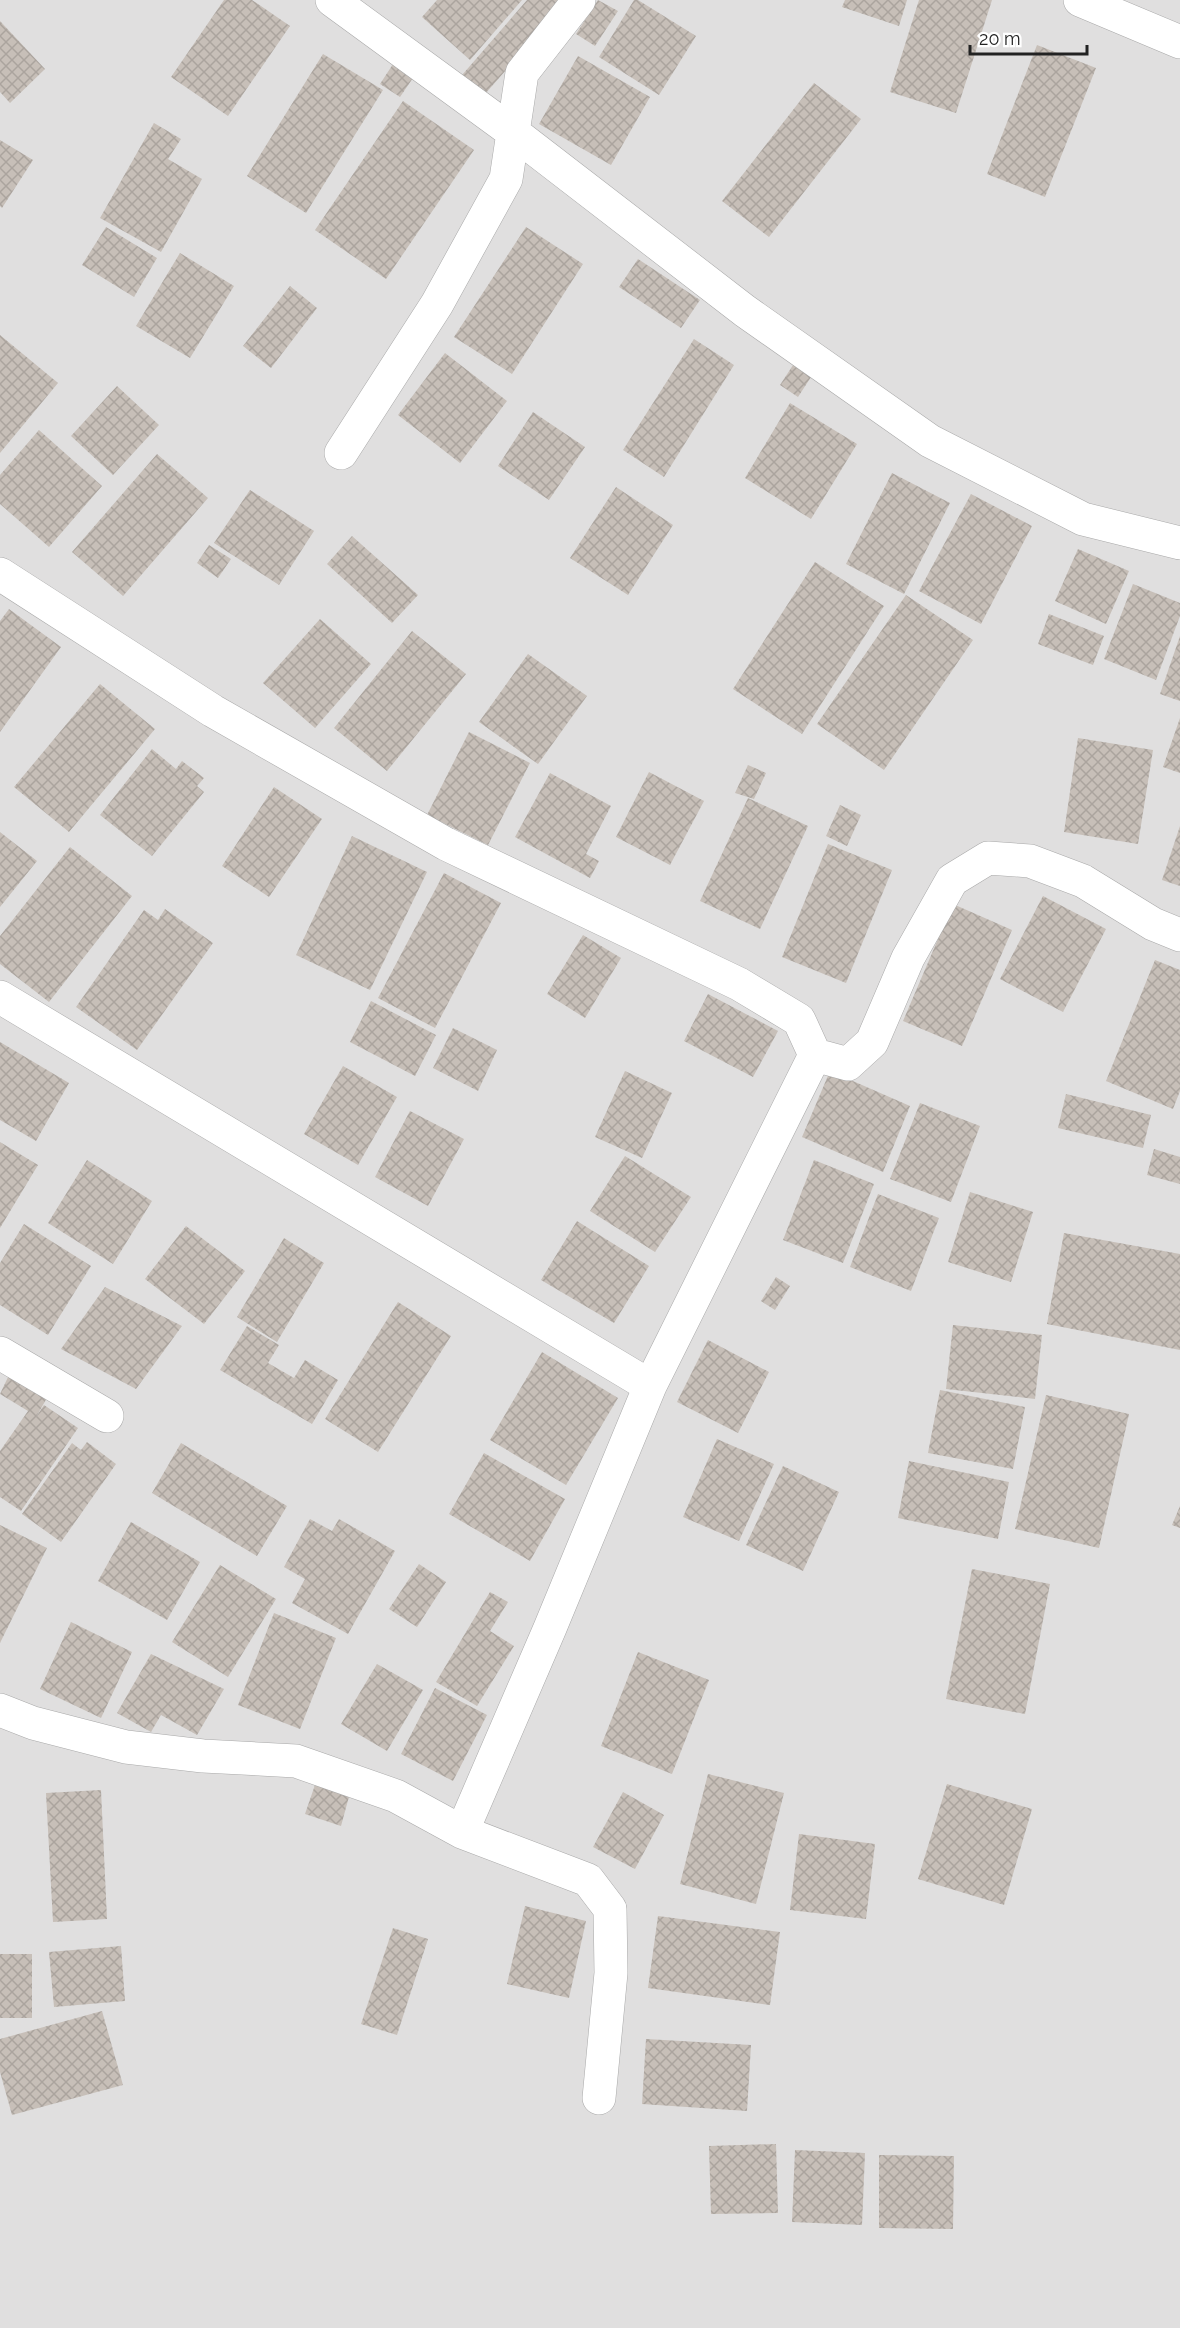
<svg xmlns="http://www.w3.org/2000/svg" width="1180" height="2328" font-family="Raleway,sans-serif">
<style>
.residential{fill:#e0dfdf}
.building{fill:url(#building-cross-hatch)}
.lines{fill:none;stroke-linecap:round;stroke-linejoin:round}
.minor-casing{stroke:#a9a9a9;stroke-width:34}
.minor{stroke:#fff;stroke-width:33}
</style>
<defs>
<pattern id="building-cross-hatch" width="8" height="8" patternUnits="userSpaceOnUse" patternTransform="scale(1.5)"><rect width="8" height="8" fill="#c7bfb8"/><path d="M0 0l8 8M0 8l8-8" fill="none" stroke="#aba49e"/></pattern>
</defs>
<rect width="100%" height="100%" fill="#f2efe9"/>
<!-- residential -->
<path class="residential" d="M 0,0 L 1180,0 L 1180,2328 L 0,2328 Z"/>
<!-- building -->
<path class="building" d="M 224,0 L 252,0 L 290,26 L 228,116 L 171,77 Z
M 437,0 L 522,0 L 470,60 L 422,17 Z
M 527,0 L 562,0 L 565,3 L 478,102 L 456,82 Z
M 598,0 L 618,11 L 595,46 L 576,34 Z
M 634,0 L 638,0 L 696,36 L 659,95 L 599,57 Z
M 845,0 L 907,0 L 899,26 L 842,7 Z
M 919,0 L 992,0 L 956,113 L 890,92 Z
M 0,21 L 45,69 L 10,103 L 0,92 Z
M 1037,45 L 1096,68 L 1045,197 L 987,174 Z
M 323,54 L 383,90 L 306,213 L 247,176 Z
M 578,56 L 650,97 L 611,165 L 539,124 Z
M 395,61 L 415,75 L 400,97 L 380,84 Z
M 814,83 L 861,119 L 769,237 L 722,201 Z
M 403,101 L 474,150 L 386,279 L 315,230 Z
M 154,123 L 181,139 L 168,159 L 202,179 L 161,252 L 100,218 Z
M 0,140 L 33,160 L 2,208 L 0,206 Z
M 106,227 L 157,258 L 134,297 L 82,265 Z
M 526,227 L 583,264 L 512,374 L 454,337 Z
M 180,253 L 234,286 L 190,358 L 136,326 Z
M 638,259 L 700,300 L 681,328 L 619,287 Z
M 290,286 L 317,308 L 271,368 L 243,346 Z
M 0,335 L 58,383 L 0,453 Z
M 694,339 L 734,365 L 664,477 L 623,450 Z
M 445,353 L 507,401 L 460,463 L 398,415 Z
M 795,362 L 813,374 L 798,397 L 780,385 Z
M 117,386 L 159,425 L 113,475 L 71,436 Z
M 790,403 L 857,444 L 811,519 L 745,478 Z
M 533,412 L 585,447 L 549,500 L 498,466 Z
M 39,430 L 102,486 L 49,547 L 0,504 L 0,475 Z
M 157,454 L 208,498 L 123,596 L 72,552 Z
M 892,473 L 950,503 L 904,594 L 846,564 Z
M 616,487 L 673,525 L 628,595 L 570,558 Z
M 250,490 L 314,531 L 279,585 L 214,543 Z
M 971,494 L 1032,526 L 981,624 L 919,591 Z
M 352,536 L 418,595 L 392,623 L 327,564 Z
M 209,545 L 231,559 L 218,578 L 197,563 Z
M 1078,549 L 1129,571 L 1106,624 L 1055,601 Z
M 815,562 L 884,606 L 802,734 L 733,689 Z
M 1133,584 L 1180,603 L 1180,616 L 1156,680 L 1104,659 Z
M 906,595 L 973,640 L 884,770 L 817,724 Z
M 9,609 L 61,647 L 0,732 L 0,621 Z
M 1049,614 L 1104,636 L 1093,665 L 1038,644 Z
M 320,619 L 371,664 L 315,728 L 263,683 Z
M 412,631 L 466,674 L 387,771 L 334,728 Z
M 1180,636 L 1180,701 L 1160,694 Z
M 528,654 L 587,696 L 538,764 L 479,722 Z
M 100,684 L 155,729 L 69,832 L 14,787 Z
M 1180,718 L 1180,773 L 1163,767 Z
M 469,732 L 530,763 L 488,845 L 427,815 Z
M 1078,738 L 1153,750 L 1138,844 L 1064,832 Z
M 152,749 L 176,769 L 182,761 L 204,778 L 197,786 L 204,792 L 152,856 L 100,815 Z
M 748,765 L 766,773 L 754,799 L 735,793 Z
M 649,772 L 704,801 L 670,865 L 616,837 Z
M 550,773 L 611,806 L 586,854 L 599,861 L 590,878 L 515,837 Z
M 274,787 L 322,819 L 269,897 L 222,866 Z
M 748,798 L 808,826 L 760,929 L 700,901 Z
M 840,805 L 861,815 L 847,846 L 826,836 Z
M 1180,826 L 1180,886 L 1162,880 Z
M 0,832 L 37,861 L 0,907 Z
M 352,836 L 427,872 L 370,990 L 296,955 Z
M 828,844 L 892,870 L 846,983 L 782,957 Z
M 70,847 L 132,896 L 49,1002 L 0,964 L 0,936 Z
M 444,873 L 501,903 L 435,1028 L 378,998 Z
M 1043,896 L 1106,929 L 1063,1012 L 1000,979 Z
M 953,904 L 1012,930 L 962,1046 L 903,1021 Z
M 165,909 L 213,943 L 137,1050 L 76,1007 L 144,910 L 158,920 Z
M 583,935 L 621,958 L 585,1018 L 547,994 Z
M 1155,960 L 1180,970 L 1180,1091 L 1173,1109 L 1106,1081 Z
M 708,994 L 778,1031 L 753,1077 L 684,1041 Z
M 371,1001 L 436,1035 L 415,1076 L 350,1042 Z
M 453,1028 L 497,1050 L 478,1091 L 433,1068 Z
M 0,1042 L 69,1083 L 36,1141 L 0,1120 Z
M 343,1066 L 397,1097 L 358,1165 L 304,1134 Z
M 625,1071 L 672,1093 L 642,1158 L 595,1137 Z
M 830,1071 L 910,1106 L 883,1172 L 802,1137 Z
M 1066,1094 L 1151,1115 L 1143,1148 L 1058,1128 Z
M 920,1103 L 980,1126 L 951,1202 L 890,1179 Z
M 410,1111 L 464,1139 L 428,1206 L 375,1177 Z
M 0,1142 L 38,1165 L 0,1228 Z
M 1154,1149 L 1180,1157 L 1180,1184 L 1147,1175 Z
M 625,1156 L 691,1197 L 655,1252 L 590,1211 Z
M 87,1160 L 152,1201 L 113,1264 L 48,1223 Z
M 814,1160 L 874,1184 L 843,1263 L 783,1240 Z
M 970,1192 L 1033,1212 L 1011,1282 L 948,1262 Z
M 878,1194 L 939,1218 L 911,1291 L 850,1267 Z
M 577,1221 L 649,1266 L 614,1323 L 541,1280 Z
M 24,1224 L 91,1266 L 48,1335 L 0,1305 L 0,1263 Z
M 186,1226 L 245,1271 L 204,1324 L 145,1279 Z
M 1064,1233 L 1180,1254 L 1180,1350 L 1047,1324 Z
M 284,1238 L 324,1263 L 277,1342 L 237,1317 Z
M 776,1277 L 790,1286 L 775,1310 L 761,1301 Z
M 105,1287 L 182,1326 L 136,1389 L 61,1349 Z
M 398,1302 L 451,1336 L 378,1452 L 325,1419 Z
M 953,1325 L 1042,1335 L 1035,1399 L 946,1389 Z
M 247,1326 L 279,1345 L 268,1363 L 294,1378 L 305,1360 L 338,1380 L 312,1424 L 220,1370 Z
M 708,1340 L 769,1372 L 738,1433 L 677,1402 Z
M 542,1352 L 618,1398 L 566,1485 L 490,1440 Z
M 9,1375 L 47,1398 L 36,1417 L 44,1405 L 78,1428 L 21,1511 L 0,1497 L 0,1451 L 28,1411 L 0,1394 Z
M 940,1390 L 1025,1407 L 1013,1469 L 928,1453 Z
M 1046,1395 L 1129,1414 L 1099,1548 L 1015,1529 Z
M 717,1439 L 774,1464 L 739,1541 L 683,1517 Z
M 87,1442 L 116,1464 L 61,1542 L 22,1514 L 72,1443 L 81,1450 Z
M 181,1443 L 287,1506 L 257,1556 L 152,1493 Z
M 484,1453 L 565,1499 L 530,1561 L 449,1514 Z
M 909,1461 L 1009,1482 L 998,1539 L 898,1518 Z
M 783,1466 L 839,1492 L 803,1571 L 746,1545 Z
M 1180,1506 L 1180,1528 L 1172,1525 Z
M 310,1519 L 332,1531 L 339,1519 L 395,1551 L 348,1634 L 292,1603 L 305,1579 L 284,1567 Z
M 131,1522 L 200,1562 L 167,1620 L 98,1581 Z
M 0,1525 L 47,1548 L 0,1643 Z
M 419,1564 L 446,1582 L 417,1627 L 389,1609 Z
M 220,1565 L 276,1599 L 228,1677 L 172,1642 Z
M 972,1569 L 1050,1584 L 1025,1714 L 946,1699 Z
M 490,1592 L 508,1602 L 490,1631 L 514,1646 L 477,1706 L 436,1682 Z
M 274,1613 L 336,1638 L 300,1729 L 238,1705 Z
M 71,1622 L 132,1652 L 101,1718 L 40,1689 Z
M 638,1652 L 709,1680 L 672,1774 L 601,1746 Z
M 151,1654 L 224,1689 L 197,1735 L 161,1715 L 151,1732 L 117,1713 Z
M 377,1664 L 423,1690 L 387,1751 L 341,1724 Z
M 435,1688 L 487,1715 L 453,1781 L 401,1754 Z
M 708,1774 L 784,1793 L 756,1904 L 680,1884 Z
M 316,1782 L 350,1793 L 341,1826 L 305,1814 Z
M 947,1784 L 1032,1809 L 1004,1905 L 918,1879 Z
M 101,1790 L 107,1919 L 53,1922 L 46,1793 Z
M 623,1792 L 664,1815 L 635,1869 L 593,1847 Z
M 799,1834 L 875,1844 L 866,1919 L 790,1910 Z
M 525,1906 L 586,1921 L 569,1998 L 507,1984 Z
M 658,1916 L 780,1932 L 770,2005 L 648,1988 Z
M 393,1928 L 428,1939 L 397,2035 L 361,2024 Z
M 121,1946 L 125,2001 L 54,2007 L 49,1952 Z
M 0,1954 L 32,1954 L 32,2018 L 0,2018 Z
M 102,2011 L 123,2085 L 12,2115 L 0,2072 L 0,2039 Z
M 646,2039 L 751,2045 L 747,2111 L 642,2104 Z
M 776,2144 L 778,2213 L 711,2214 L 709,2146 Z
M 795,2150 L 865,2153 L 862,2225 L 792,2222 Z
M 879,2155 L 954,2156 L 953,2229 L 879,2228 Z"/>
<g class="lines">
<!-- minor casing -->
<g class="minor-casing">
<path id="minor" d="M 332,0 L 514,133 L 745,311 L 930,441 L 1083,519 L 1180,543
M 1080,0 L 1180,42
M 341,453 L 437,304 L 506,179 L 522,73 L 579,0
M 0,574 L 213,711 L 446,844 L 739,984 L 799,1020 L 815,1055 L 650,1386 L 550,1628 L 462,1832
M 0,997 L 650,1386
M 815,1055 L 848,1064 L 872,1042 L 908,958 L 952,880 L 988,858 L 1030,861 L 1083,881 L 1153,924 L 1180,935
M 0,1353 L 107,1416
M 0,1710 L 33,1723 L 126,1747 L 203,1756 L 296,1761 L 396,1796 L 462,1832 L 588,1880 L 610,1909 L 611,1973 L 599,2098"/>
</g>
<!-- minor -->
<use href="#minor" class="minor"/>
</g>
<!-- scale -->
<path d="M970 45v9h117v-9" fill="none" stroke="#222222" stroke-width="3"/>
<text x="979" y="45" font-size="18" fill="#222222" stroke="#ffffff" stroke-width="4.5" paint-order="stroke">20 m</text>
</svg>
